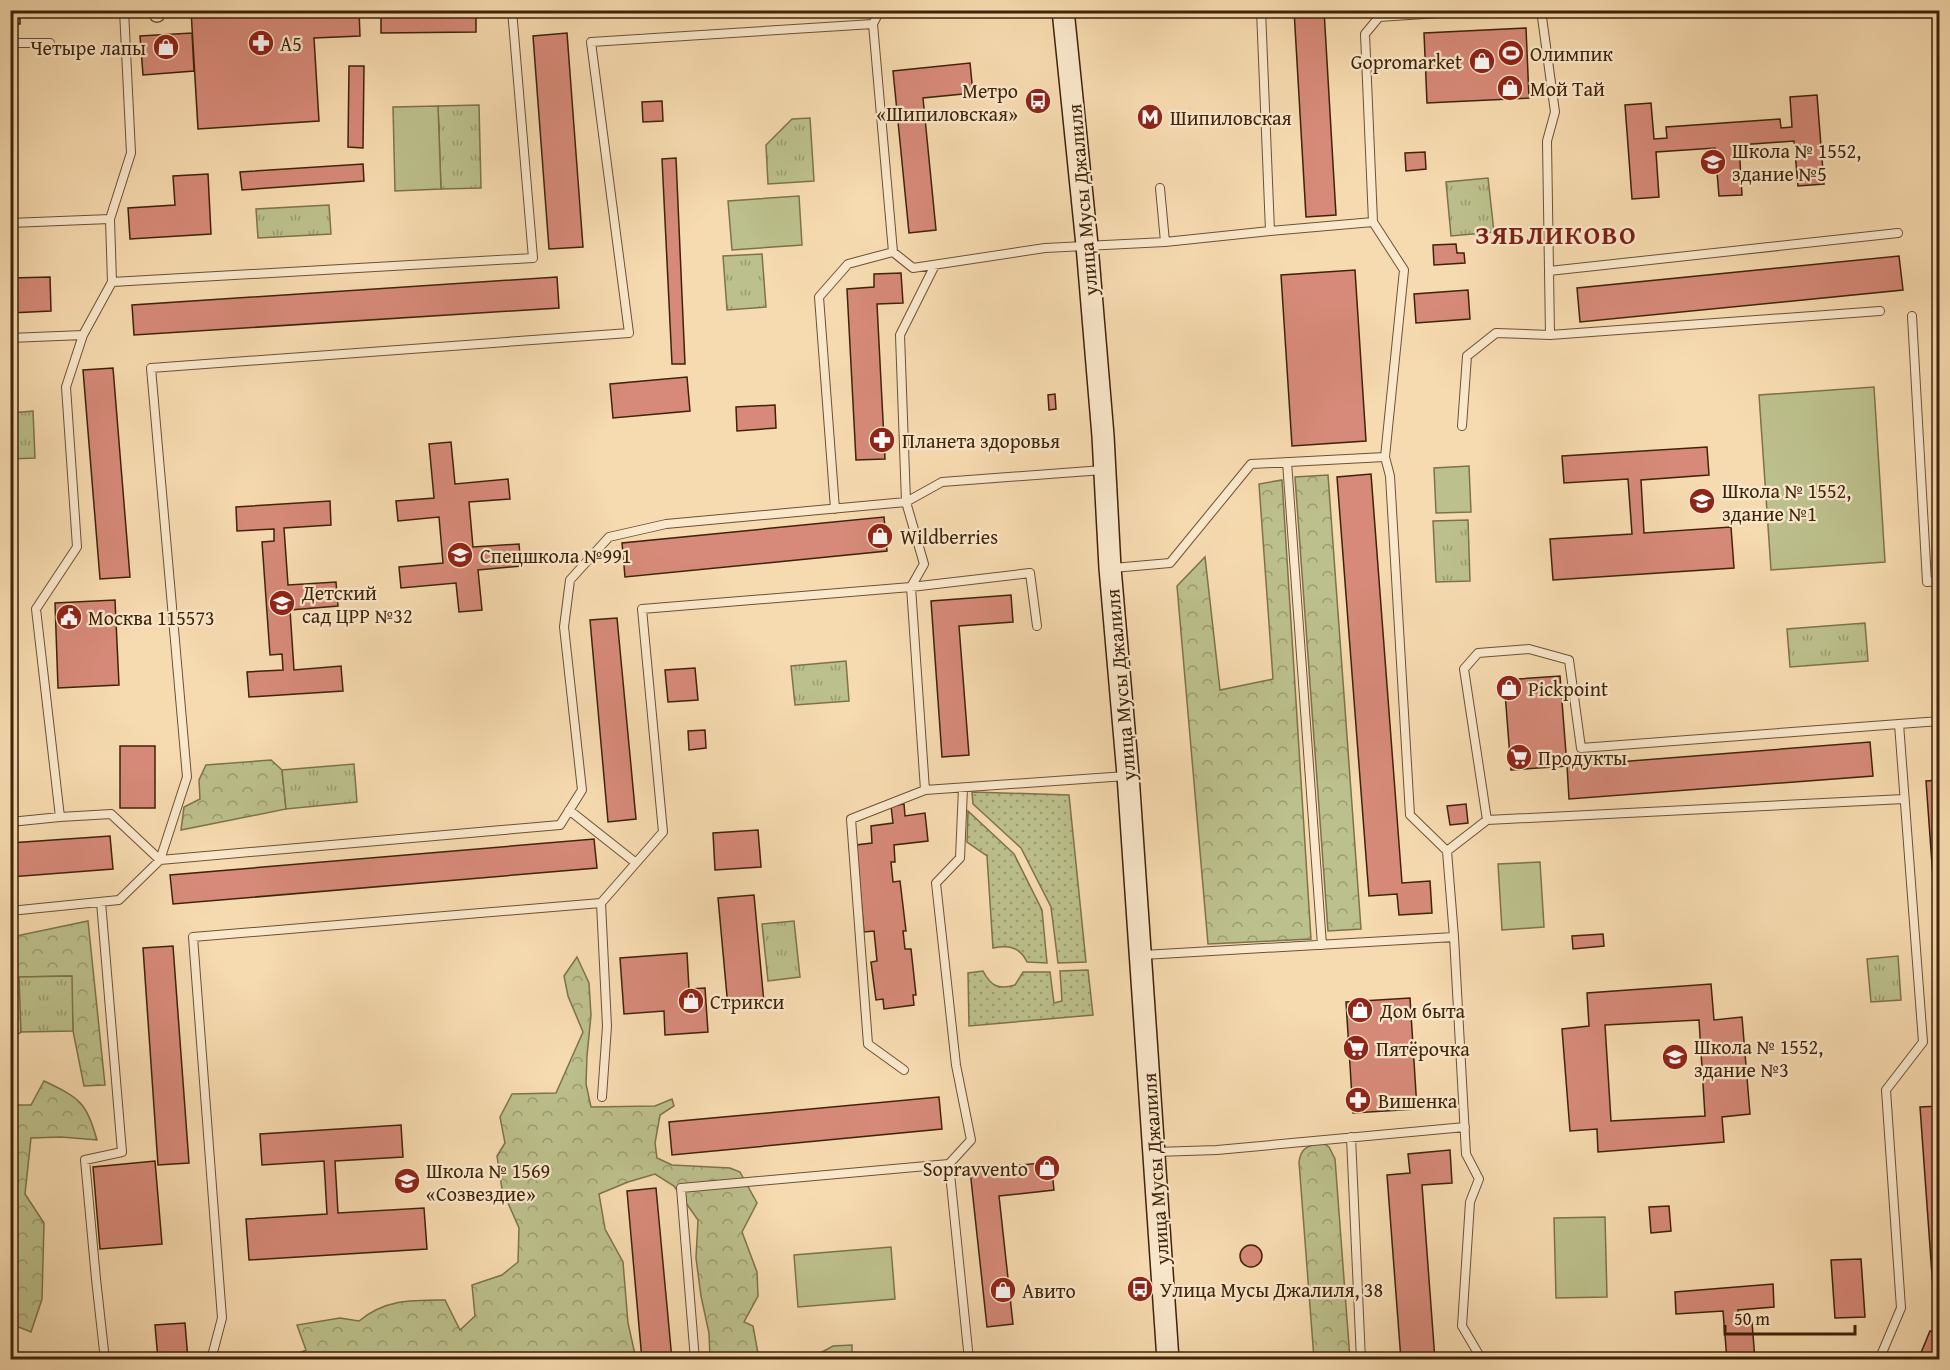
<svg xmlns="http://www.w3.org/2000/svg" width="1950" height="1370" font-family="'Gentium Book Plus',serif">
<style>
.grass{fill:url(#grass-dots);stroke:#7e724a;stroke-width:1.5}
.forest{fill:url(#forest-crowns);stroke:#7e724a;stroke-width:1.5}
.park{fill:url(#park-tufts);stroke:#7e724a;stroke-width:1.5}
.pitch{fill:#bcc08c;stroke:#7e724a;stroke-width:1.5}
.building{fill:#d78a79;stroke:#3f2309;stroke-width:1.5;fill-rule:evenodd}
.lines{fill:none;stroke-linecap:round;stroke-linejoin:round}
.service-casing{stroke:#6d5133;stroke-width:10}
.minor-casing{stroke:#6d5133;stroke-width:18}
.secondary-casing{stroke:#3f2309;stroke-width:24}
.service{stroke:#fae8cc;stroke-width:8}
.minor{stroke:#fae8cc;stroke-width:15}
.secondary{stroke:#fae8cc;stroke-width:21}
.labels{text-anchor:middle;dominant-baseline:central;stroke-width:4.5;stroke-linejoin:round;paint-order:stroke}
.poi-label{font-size:20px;fill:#3f2309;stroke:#fae8cc;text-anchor:start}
.street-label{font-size:20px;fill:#3f2309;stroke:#fae8cc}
.district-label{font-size:26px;font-weight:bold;letter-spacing:1.5px;fill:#7a1f14;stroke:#fae8cc}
</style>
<defs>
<pattern id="grass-dots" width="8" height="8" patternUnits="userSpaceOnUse" patternTransform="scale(1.5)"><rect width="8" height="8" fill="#bcc08c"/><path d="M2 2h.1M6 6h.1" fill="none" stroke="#9a9c71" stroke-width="1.8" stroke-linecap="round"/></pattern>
<pattern id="forest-crowns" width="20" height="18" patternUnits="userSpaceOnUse" patternTransform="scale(1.5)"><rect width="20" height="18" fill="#bcc08c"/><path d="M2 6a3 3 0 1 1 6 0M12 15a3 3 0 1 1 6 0" fill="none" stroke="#9a9c71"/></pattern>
<pattern id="park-tufts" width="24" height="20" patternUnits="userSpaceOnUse" patternTransform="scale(1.5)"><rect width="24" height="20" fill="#bcc08c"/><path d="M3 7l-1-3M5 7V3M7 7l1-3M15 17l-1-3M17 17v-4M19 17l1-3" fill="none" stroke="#9a9c71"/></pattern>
</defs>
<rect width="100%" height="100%" fill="#f7dbb0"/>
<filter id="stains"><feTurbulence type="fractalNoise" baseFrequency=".00333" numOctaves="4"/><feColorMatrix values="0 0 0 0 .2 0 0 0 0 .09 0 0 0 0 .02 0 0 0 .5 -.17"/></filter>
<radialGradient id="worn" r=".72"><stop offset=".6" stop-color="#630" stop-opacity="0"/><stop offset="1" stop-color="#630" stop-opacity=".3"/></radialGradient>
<!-- grass -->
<path class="grass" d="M 972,792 L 1069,795 L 1086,962 L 1058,963 L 1051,907 L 1021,848 L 973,804 Z
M 968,811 L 1014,854 L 1042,910 L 1047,963 L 1027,962 C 1020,947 1009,945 993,948 L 987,856 L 967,842 Z
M 1088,970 L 1093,1015 L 969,1026 L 968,973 L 983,971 C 991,986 998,990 1015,985 L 1023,972 L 1050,972 L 1054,1003 L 1062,1001 L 1060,971 Z"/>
<!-- forest -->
<path class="forest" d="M 1328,475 L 1361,929 L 1328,931 L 1295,477 Z
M 1282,480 L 1311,939 L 1208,944 L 1177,586 L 1205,557 L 1220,690 L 1273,679 L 1259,484 Z
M 271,760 L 282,770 L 286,809 L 181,830 L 184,807 L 200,799 L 199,780 L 206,765 Z
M 88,921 L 105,1085 L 84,1086 L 73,1031 L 71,976 L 20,977 L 21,1032 L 11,1039 L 11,937 Z
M 577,957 L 589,983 L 591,1015 L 587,1056 L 586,1084 L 591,1107 L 655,1106 L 672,1099 L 674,1106 L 660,1115 L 655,1143 L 657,1158 L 672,1165 L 730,1168 L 740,1172 L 757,1203 L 742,1232 L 757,1272 L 758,1296 L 744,1322 L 753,1326 L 759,1359 L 710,1359 L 709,1333 L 701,1296 L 696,1258 L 698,1220 L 674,1186 L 655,1174 L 628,1182 L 599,1194 L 605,1229 L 623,1262 L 628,1323 L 636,1359 L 499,1359 L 498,1352 L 414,1360 L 235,1360 L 237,1355 L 293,1356 L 306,1350 L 297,1325 L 340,1318 L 359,1321 C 386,1299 412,1300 445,1300 L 460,1330 L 475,1316 L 472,1285 L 502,1275 L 518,1262 L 519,1228 L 502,1189 L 497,1156 L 505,1143 L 500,1117 L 512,1094 L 556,1093 L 583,1032 L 568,996 L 564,976 Z
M 44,1081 C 80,1098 86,1102 97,1140 L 61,1137 L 31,1138 L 25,1194 L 44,1223 L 42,1299 L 31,1332 L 11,1324 L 11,1105 L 31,1105 Z
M 1323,1143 L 1329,1147 L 1335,1159 L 1350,1359 L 1314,1359 L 1299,1162 C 1301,1147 1309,1145 1323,1143 Z"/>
<!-- park -->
<path class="park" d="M 479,105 L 481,188 L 441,189 L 438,106 Z
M 810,118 L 814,181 L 768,184 L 766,145 L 792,119 Z
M 1488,178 L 1494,232 L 1451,236 L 1446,182 Z
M 329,205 L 331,234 L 258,238 L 256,209 Z
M 762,254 L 766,307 L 727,310 L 723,256 Z
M 33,411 L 35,458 L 11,459 L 11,413 Z
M 1468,520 L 1470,581 L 1436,582 L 1433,521 Z
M 1865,623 L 1868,661 L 1790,667 L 1787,629 Z
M 846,661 L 849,701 L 795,705 L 791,666 Z
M 354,764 L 357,802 L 286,809 L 282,770 Z
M 794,921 L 800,977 L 768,981 L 762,924 Z
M 1898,956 L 1901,1000 L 1871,1002 L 1867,959 Z
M 72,976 L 73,1031 L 21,1032 L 19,977 Z
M 852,1345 L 852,1359 L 809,1359 L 833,1346 Z"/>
<!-- pitch -->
<path class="pitch" d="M 438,106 L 441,189 L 395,191 L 393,107 Z
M 799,196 L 802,245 L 732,250 L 728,201 Z
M 1874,387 L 1885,562 L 1771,570 L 1759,395 Z
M 1469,466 L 1471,512 L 1436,513 L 1434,468 Z
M 1540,862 L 1544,927 L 1502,930 L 1498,864 Z
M 1605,1217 L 1607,1297 L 1556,1298 L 1554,1218 Z
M 891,1247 L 895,1299 L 798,1307 L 794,1255 Z"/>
<!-- building -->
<path class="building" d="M 10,10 L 20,10 L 20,24 L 10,24 Z
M 191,10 L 359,10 L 360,36 L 314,38 L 319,121 L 198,129 Z
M 381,10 L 476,10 L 476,32 L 381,33 Z
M 576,10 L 632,10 L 576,14 Z
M 1294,10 L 1324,10 L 1336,215 L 1306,217 Z
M 1526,28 L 1529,98 L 1427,103 L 1424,33 Z
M 192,33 L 194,71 L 143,75 L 140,36 Z
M 567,33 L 583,247 L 549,249 L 533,36 Z
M 970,63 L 973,93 L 923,98 L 936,230 L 909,233 L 893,71 Z
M 349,66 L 364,66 L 363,148 L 348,147 Z
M 1817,95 L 1824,184 L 1798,186 L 1794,141 L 1739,145 L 1742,195 L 1719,196 L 1715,148 L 1656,152 L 1659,197 L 1632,199 L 1625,105 L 1651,103 L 1654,139 L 1667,138 L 1666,127 L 1780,119 L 1781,128 L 1792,127 L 1790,97 Z
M 662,101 L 663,121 L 643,122 L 642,102 Z
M 1425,152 L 1426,169 L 1406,171 L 1405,153 Z
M 676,158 L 685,364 L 672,364 L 662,159 Z
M 363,164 L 364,181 L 242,190 L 240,172 Z
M 208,174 L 211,234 L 130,239 L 128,208 L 175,205 L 173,176 Z
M 1456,244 L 1457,253 L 1464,253 L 1465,263 L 1434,265 L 1433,245 Z
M 1899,256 L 1903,290 L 1580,322 L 1577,288 Z
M 1355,270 L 1366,441 L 1292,446 L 1281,275 Z
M 901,273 L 903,303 L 877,304 L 885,459 L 856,460 L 847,289 L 874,287 L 874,274 Z
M 50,277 L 51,311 L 10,313 L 10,278 Z
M 557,277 L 559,308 L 134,335 L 132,305 Z
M 1468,290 L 1470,319 L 1416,323 L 1414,294 Z
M 113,368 L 130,577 L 100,579 L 83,370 Z
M 687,377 L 690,411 L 613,418 L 610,384 Z
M 1055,394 L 1056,409 L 1049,410 L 1048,395 Z
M 775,405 L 776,428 L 737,431 L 736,407 Z
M 451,442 L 455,484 L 508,479 L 510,499 L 469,502 L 473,547 L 519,544 L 521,566 L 478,570 L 482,610 L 459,612 L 456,583 L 401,588 L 399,567 L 443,563 L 439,517 L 398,521 L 396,501 L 434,498 L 429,444 Z
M 1707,447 L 1709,475 L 1641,480 L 1644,533 L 1731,527 L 1734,568 L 1553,580 L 1550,539 L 1632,534 L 1628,479 L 1564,483 L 1562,456 Z
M 1371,474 L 1402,883 L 1430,881 L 1432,913 L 1399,915 L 1397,894 L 1369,896 L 1337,477 Z
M 330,501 L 331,525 L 284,528 L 288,585 L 336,582 L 338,606 L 290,610 L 294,670 L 341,666 L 343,691 L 249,697 L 247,672 L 283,670 L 282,654 L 270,655 L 262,542 L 274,541 L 274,529 L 237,531 L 236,507 Z
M 884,517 L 887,551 L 625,577 L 622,543 Z
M 1011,595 L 1013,622 L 959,626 L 969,755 L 942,757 L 931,601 Z
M 115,600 L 119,685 L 58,688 L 55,603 Z
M 617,618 L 636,819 L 608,822 L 590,620 Z
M 695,668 L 698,700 L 668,702 L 665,670 Z
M 1560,676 L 1567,766 L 1511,770 L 1504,680 Z
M 705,730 L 706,748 L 689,750 L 688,731 Z
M 1870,742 L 1873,776 L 1569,799 L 1567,766 Z
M 120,746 L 155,746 L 155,808 L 120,808 Z
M 1940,780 L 1940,975 L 1926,781 Z
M 904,804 L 905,816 L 925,813 L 928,841 L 894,845 L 895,862 L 891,862 L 893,882 L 900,881 L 906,931 L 903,931 L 905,949 L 911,949 L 916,995 L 913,995 L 914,1005 L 884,1009 L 883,999 L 876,1000 L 871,962 L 877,961 L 874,931 L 864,932 L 856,845 L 872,843 L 871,826 L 893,823 L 891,806 Z
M 1466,804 L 1468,823 L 1450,825 L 1447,806 Z
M 758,830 L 761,867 L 715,870 L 713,833 Z
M 110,836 L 113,869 L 10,877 L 10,843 Z
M 594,839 L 597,868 L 173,904 L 170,875 Z
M 754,895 L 764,1003 L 728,1007 L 718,898 Z
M 1603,934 L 1604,946 L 1573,949 L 1572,936 Z
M 173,946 L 189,1163 L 158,1165 L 143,948 Z
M 687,953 L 689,989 L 705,988 L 708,1032 L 665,1035 L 664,1011 L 624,1014 L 620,958 Z
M 1711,984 L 1714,1020 L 1742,1017 L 1750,1114 L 1722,1117 L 1724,1142 L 1598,1152 L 1597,1129 L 1570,1131 L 1562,1029 L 1589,1026 L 1587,993 ZM 1699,1020 L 1705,1116 L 1611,1121 L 1605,1025 Z
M 1410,998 L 1417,1109 L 1353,1113 L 1346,1002 Z
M 939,1097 L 942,1129 L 672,1155 L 669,1122 Z
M 1940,1106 L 1940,1316 L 1935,1317 L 1920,1107 Z
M 401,1125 L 403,1157 L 335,1161 L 338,1213 L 424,1208 L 427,1249 L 249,1260 L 246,1219 L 327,1214 L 324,1161 L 262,1165 L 260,1134 Z
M 1450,1150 L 1452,1183 L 1422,1185 L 1435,1360 L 1401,1360 L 1387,1175 L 1410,1173 L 1408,1154 Z
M 155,1161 L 162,1244 L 100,1249 L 93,1167 Z
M 1051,1162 L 1054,1190 L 999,1196 L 1013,1324 L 987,1327 L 970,1170 Z
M 656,1188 L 672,1360 L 642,1360 L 627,1191 Z
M 1669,1206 L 1671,1231 L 1651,1233 L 1649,1207 Z
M1240 1256a11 11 0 1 1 22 0a11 11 0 1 1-22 0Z
M 1861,1259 L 1865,1317 L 1835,1318 L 1831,1260 Z
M 1773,1284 L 1774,1307 L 1738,1310 L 1739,1323 L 1752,1322 L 1755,1360 L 1727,1360 L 1723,1311 L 1676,1314 L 1675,1292 Z
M 1940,1319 L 1940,1360 L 1918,1360 L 1930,1331 L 1936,1333 Z
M 185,1323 L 188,1360 L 158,1360 L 155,1325 Z"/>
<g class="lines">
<!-- service casing -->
<g class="service-casing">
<path id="service" d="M 880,10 L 873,24 L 893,252 L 913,268 L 1045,248 L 1165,242 L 1270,231
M 1261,10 L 1270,231 L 1373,222
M 1439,10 L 1439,13 L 1379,17 L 1365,34 L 1373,222 L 1404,270 L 1385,457 L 1390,476 L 1410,815 L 1447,851 L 1454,937 L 1466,1154 L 1479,1179 L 1470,1202 L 1462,1326 L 1482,1360
M 1541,10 L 1555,112 L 1547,141 L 1550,335 L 1880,311
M 10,43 L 50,43
M 1160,188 L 1165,242
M 10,223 L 110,219
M 1549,271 L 1898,233
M 112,282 L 533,258 L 512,10
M 1912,316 L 1927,582 L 1940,581
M 10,338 L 83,335 L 112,282 L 110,219 L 131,153 L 124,10
M 1462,426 L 1467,356 L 1496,333 L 1550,335
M 1287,462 L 1322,945
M 835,509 L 819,297 L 848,264 L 893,252
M 1113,568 L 1170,563 L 1251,464 L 1385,457
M 925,790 L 1126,776
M 569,810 L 636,863
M 60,817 L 111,814 L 160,860 L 560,825 L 582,790 L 564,627 L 570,580 L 609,537 L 666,524 L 906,502 L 942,482 L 1103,470
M 1487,820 L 1464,669 L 1478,653 L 1529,649 L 1569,660 L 1581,748 L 1899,724
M 10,822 L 60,817 L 36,609 L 77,547 L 66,387 L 83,335
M 1447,851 L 1487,820 L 1904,799
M 101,902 L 122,1152 L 85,1160 L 96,1279 L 105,1360
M 10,911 L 119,900 L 160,860 L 187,777 L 151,368 L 629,333 L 591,42 L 873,24
M 1143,955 L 1454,937
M 904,1070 L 868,1044 L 851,819 L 925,790 L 911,587 L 924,564 L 906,502 L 900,335 L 935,265
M 602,1097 L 607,1026 L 601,903 L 663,832 L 642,609 L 911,587 L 1030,573 L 1037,626
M 1351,1137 L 1361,1360
M 1155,1152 L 1217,1150 L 1465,1127
M 949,1164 L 969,1360
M 211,1360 L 222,1318 L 193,937 L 601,903
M 695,1360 L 681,1188 L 949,1164 L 971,1140 L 956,1065 L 936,883 L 960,858 L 963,788
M 1879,1360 L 1901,1308 L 1886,1090 L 1923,1042 L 1899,724 L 1940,721"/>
</g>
<!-- minor casing -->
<g class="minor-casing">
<path id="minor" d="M 157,10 L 157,14"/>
</g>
<!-- secondary casing -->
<g class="secondary-casing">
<path id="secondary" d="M 1063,10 L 1087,245 L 1103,436 L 1110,568 L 1128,775 L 1168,1360"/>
</g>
<!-- service -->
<use href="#service" class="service"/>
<!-- minor -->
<use href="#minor" class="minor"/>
<!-- secondary -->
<use href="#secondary" class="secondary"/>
</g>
<!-- icons -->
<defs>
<g id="pharmacy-disc" transform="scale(1.35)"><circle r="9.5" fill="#8f2418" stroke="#fae8cc"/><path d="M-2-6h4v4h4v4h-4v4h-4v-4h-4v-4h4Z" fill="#fff"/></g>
<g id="shop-disc" transform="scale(1.35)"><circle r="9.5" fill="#8f2418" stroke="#fae8cc"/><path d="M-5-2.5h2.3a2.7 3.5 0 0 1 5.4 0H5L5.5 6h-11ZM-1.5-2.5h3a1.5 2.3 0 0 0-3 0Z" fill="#fff"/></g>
<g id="stadium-disc" transform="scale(1.35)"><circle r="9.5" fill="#8f2418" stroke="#fae8cc"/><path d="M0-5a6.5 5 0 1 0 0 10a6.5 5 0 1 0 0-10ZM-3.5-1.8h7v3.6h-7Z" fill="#fff"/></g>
<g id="bus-disc" transform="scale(1.35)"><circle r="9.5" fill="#8f2418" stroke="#fae8cc"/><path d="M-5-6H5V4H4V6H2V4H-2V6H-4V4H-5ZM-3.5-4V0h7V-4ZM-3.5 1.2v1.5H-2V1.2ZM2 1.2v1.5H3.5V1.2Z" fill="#fff"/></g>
<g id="metro-disc" transform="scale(1.35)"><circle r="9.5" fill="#8f2418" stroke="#fae8cc"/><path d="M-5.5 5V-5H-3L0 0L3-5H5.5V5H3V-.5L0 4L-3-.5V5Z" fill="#fff"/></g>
<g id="school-disc" transform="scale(1.35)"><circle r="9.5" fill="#8f2418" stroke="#fae8cc"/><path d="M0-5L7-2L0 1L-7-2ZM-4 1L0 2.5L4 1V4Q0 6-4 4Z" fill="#fff"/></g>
<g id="civic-disc" transform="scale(1.35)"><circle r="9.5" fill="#8f2418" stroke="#fae8cc"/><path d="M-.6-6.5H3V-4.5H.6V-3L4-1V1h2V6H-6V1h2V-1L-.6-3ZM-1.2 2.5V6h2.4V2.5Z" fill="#fff"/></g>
<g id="supermarket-disc" transform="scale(1.35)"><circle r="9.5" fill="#8f2418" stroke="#fae8cc"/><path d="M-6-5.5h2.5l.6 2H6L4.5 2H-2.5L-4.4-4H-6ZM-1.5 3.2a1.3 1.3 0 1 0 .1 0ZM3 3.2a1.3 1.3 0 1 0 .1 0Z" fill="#fff"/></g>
</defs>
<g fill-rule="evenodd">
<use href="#pharmacy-disc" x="261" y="43"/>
<use href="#shop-disc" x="166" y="47"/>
<use href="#stadium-disc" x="1511" y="53"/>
<use href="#shop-disc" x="1482" y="61"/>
<use href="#shop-disc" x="1510" y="88"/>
<use href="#bus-disc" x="1038" y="101"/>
<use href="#metro-disc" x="1150" y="117"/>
<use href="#school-disc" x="1713" y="162"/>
<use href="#pharmacy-disc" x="882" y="440"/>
<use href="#school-disc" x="1702" y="501"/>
<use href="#shop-disc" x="880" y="536"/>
<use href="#school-disc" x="460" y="555"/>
<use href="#school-disc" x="282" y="603"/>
<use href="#civic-disc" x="69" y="617"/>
<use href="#shop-disc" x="1509" y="688"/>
<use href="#supermarket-disc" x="1519" y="757"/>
<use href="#shop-disc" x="691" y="1001"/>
<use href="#shop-disc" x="1360" y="1010"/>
<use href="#supermarket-disc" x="1356" y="1048"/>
<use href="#school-disc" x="1675" y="1057"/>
<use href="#pharmacy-disc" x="1358" y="1100"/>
<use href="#shop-disc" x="1047" y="1168"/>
<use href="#school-disc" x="407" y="1181"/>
<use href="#bus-disc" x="1140" y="1289"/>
<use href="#shop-disc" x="1003" y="1290"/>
</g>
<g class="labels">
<!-- poi labels -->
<g class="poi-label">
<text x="280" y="43">А5</text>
<text x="146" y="47" text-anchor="end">Четыре лапы</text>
<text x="1530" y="53">Олимпик</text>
<text x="1462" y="61" text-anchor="end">Gopromarket</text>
<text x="1530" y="88">Мой Тай</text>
<text x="1018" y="90" text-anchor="end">Метро<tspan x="1018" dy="23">«Шипиловская»</tspan></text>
<text x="1170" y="117">Шипиловская</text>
<text x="1732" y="150">Школа № 1552,<tspan x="1732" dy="23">здание №5</tspan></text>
<text x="902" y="440">Планета здоровья</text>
<text x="1722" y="490">Школа № 1552,<tspan x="1722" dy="23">здание №1</tspan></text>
<text x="900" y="536">Wildberries</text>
<text x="480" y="555">Спецшкола №991</text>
<text x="302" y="592">Детский<tspan x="302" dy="23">сад ЦРР №32</tspan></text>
<text x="88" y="617">Москва 115573</text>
<text x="1528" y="688">Pickpoint</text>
<text x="1538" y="757">Продукты</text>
<text x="710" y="1001">Стрикси</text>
<text x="1380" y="1010">Дом быта</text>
<text x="1694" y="1046">Школа № 1552,<tspan x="1694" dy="23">здание №3</tspan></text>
<text x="1376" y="1048">Пятёрочка</text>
<text x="1378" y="1100">Вишенка</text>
<text x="1028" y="1168" text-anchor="end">Sopravvento</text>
<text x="426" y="1170">Школа № 1569<tspan x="426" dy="23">«Созвездие»</tspan></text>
<text x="1160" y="1289">Улица Мусы Джалиля, 38</text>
<text x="1022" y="1290">Авито</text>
</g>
<!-- street labels -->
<g class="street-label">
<text transform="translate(1082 200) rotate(-95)">улица Мусы Джалиля</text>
<text transform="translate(1120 685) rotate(-95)">улица Мусы Джалиля</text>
<text transform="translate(1155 1169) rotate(-94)">улица Мусы Джалиля</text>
</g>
<!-- district labels -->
<g class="district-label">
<text x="1556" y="234">ЗЯБЛИКОВО</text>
</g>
</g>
<!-- margin -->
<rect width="1950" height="1370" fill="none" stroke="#f7dbb0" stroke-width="36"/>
<rect x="12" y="12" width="1926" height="1346" fill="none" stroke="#3f2309" stroke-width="3"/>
<rect x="18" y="18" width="1914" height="1334" fill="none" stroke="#3f2309" stroke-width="1.5"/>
<!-- scale -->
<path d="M1725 1325v9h130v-9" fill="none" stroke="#3f2309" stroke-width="3"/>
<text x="1734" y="1325" font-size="18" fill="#3f2309" stroke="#fae8cc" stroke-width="4.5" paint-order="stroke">50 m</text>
<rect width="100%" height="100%" filter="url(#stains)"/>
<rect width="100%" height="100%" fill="url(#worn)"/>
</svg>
